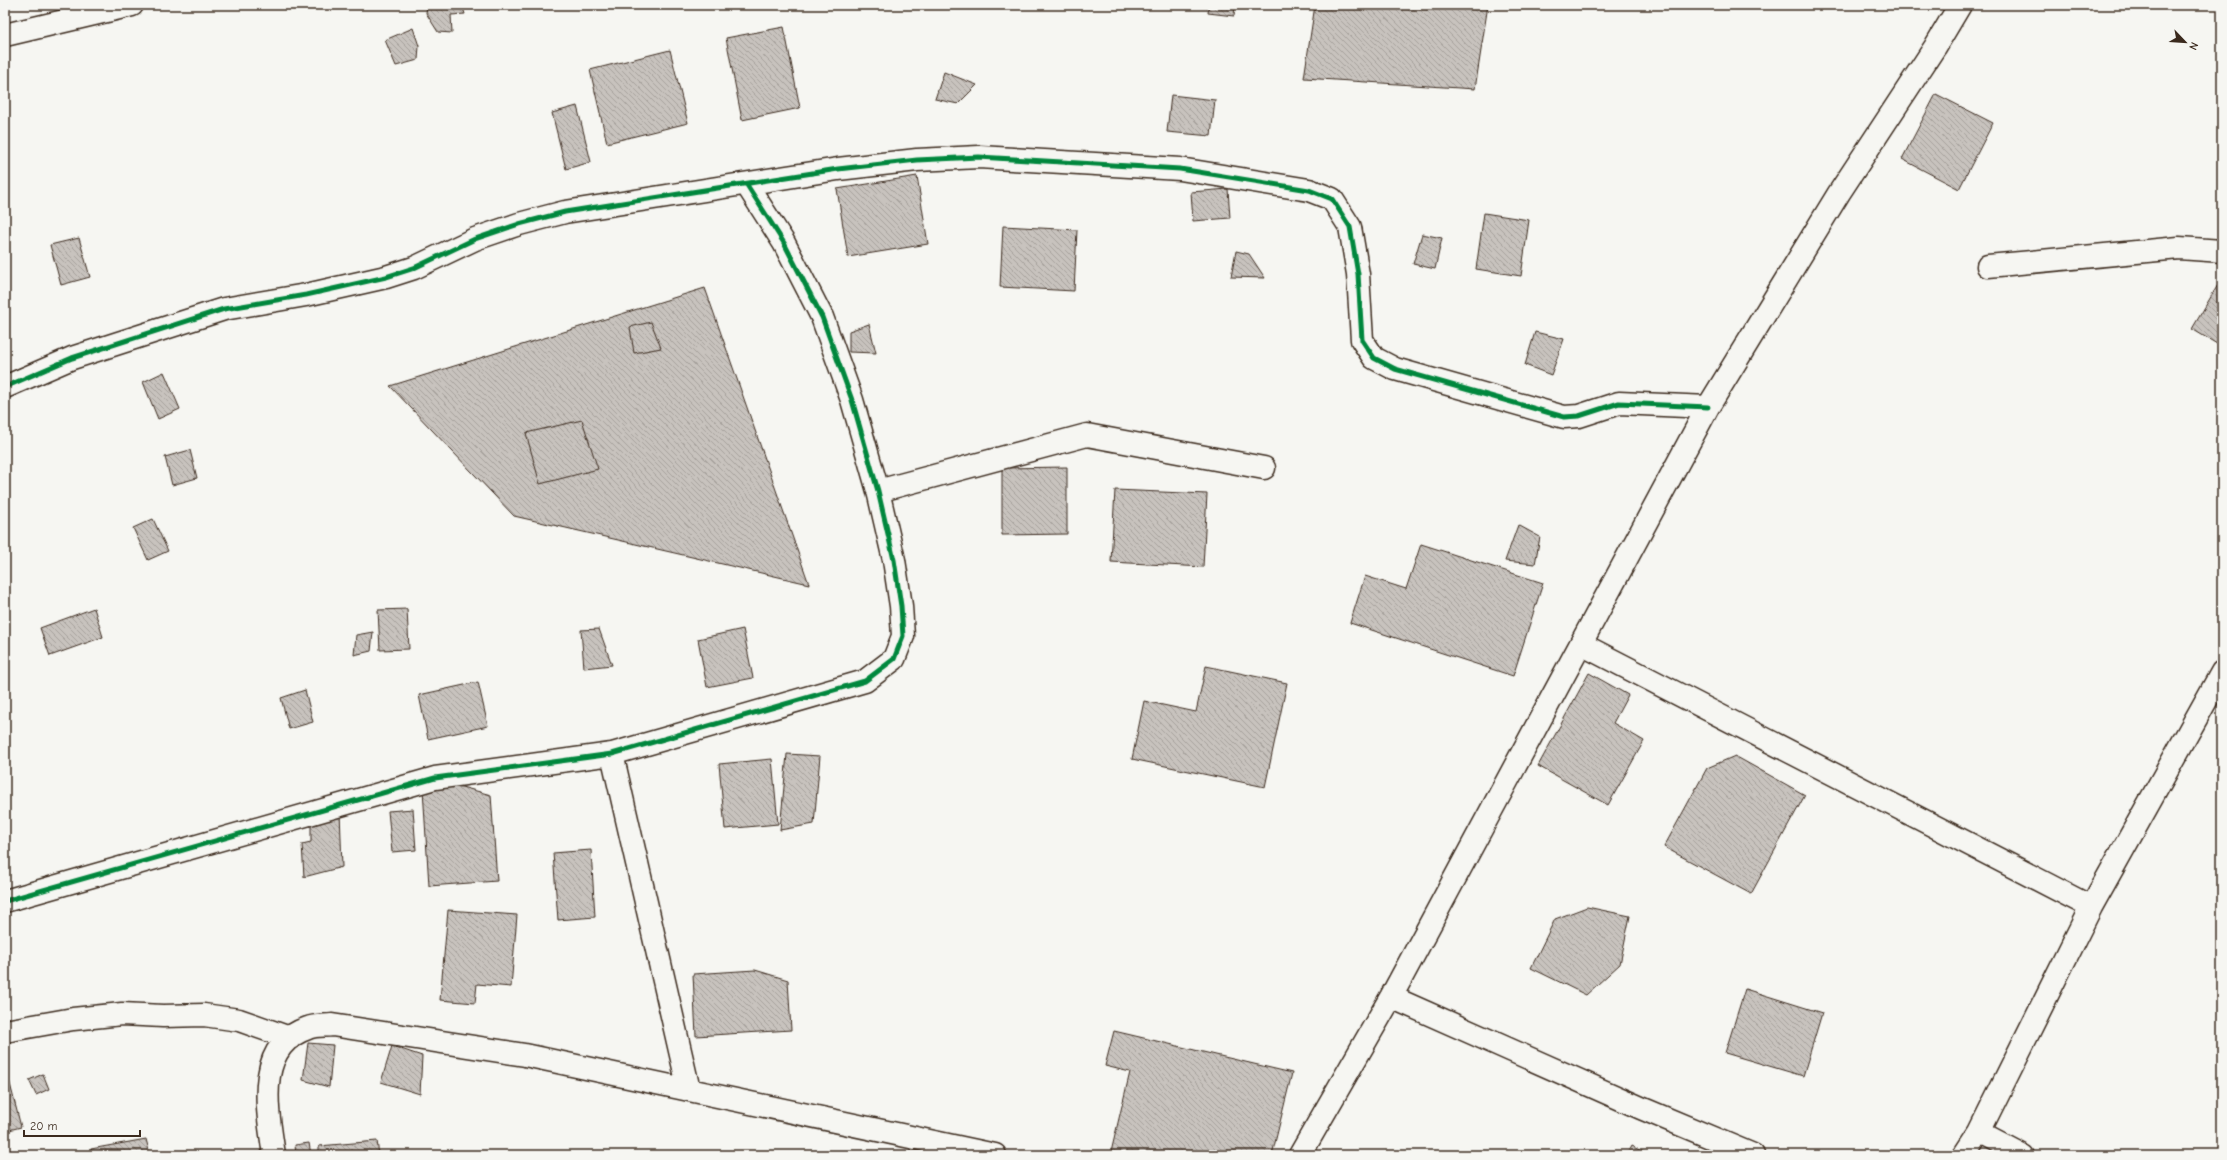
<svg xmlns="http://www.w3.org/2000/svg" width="2227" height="1160" font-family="'Comic Neue',sans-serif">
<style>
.building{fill:url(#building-back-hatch);stroke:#3b2a1e}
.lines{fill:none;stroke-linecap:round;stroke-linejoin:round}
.minor-casing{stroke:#3b2a1e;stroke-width:25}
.minor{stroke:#f6f6f2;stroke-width:22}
.cycleway-casing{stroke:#f6f6f2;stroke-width:8}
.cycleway{stroke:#00873e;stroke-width:5}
</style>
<defs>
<pattern id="building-back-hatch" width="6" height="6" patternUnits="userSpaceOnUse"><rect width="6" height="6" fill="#c8c3be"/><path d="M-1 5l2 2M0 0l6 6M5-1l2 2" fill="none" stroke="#a49f9a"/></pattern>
</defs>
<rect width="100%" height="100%" fill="#f6f6f2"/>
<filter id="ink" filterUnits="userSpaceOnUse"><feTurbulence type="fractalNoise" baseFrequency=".025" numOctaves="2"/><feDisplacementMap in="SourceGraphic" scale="8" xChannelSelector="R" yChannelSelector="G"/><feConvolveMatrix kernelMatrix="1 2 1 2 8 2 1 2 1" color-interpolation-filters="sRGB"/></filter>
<g filter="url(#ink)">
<!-- building -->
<path class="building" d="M 427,5 L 462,5 L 465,14 L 451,15 L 452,33 L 438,32 L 426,13 Z
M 1209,5 L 1235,5 L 1234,16 L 1208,13 Z
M 1315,5 L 1488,5 L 1475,89 L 1304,78 Z
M 784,27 L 800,108 L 742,120 L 726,38 Z
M 413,28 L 419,46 L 418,60 L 396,66 L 385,40 Z
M 670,50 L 688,123 L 607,143 L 590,70 Z
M 944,72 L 977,85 L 958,104 L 935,99 Z
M 1936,94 L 1993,123 L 1959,189 L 1902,159 Z
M 1171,95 L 1215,100 L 1211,136 L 1167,132 Z
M 577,106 L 591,162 L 566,169 L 552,113 Z
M 917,176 L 928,244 L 848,257 L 837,189 Z
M 1228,189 L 1230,218 L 1193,221 L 1191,192 Z
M 1484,213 L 1529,220 L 1521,276 L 1476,269 Z
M 1003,226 L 1077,230 L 1074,291 L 1000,287 Z
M 1422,234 L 1442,238 L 1435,269 L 1413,264 Z
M 79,238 L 90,277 L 61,285 L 50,245 Z
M 1236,251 L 1249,254 L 1265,278 L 1231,277 Z
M 2222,278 L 2222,347 L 2192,329 Z
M 705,288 L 809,584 L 514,516 L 390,386 Z
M 651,322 L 661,348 L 634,353 L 630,327 Z
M 869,324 L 876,353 L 849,352 L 849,331 Z
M 1535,332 L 1564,339 L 1551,375 L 1525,365 Z
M 164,372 L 180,409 L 158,419 L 143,382 Z
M 582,420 L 598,469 L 540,484 L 526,433 Z
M 190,450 L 197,478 L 172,485 L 165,457 Z
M 1067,467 L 1067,534 L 1002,535 L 1002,468 Z
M 1115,490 L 1207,494 L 1203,567 L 1111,562 Z
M 153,519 L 168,551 L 148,560 L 133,528 Z
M 1518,525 L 1540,537 L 1535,564 L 1505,561 Z
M 1421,544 L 1543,583 L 1513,676 L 1350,623 L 1365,576 L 1406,589 Z
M 94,608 L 103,637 L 50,656 L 40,628 Z
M 407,609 L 409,649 L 380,650 L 378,610 Z
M 599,629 L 612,665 L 584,668 L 581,630 Z
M 743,629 L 753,678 L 707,687 L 698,639 Z
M 373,632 L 371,651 L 354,655 L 356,635 Z
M 1206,666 L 1287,683 L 1265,787 L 1132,759 L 1144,701 L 1196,712 Z
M 1589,673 L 1628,695 L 1613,723 L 1644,741 L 1608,805 L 1538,766 Z
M 478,682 L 488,726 L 428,739 L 419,695 Z
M 305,690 L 313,722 L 289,729 L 281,698 Z
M 787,754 L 820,756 L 814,824 L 780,830 Z
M 1735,756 L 1805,795 L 1751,894 L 1664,847 L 1707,768 Z
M 772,759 L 778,824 L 725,829 L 719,764 Z
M 458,786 L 491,795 L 497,881 L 429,886 L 423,789 Z
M 413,809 L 416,850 L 392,852 L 388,811 Z
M 340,811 L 342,867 L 304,877 L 302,844 L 311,842 L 311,821 Z
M 591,850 L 595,917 L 558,920 L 553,853 Z
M 1587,907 L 1630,916 L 1620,964 L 1586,995 L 1531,968 L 1555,919 Z
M 448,910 L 517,915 L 511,987 L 477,984 L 475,1003 L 440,1000 Z
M 755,970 L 788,980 L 791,1030 L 696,1036 L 693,974 Z
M 1745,989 L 1822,1013 L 1803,1076 L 1725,1053 Z
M 1114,1031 L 1292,1073 L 1272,1155 L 1124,1155 L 1111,1152 L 1130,1072 L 1105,1066 Z
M 308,1043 L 333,1045 L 329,1087 L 303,1080 Z
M 392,1046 L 422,1056 L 420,1094 L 381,1082 Z
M 7,1072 L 21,1127 L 5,1131 L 5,1073 Z
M 43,1074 L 49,1089 L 36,1095 L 29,1080 Z
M 146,1139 L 150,1155 L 92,1155 L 91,1149 Z
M 377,1141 L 379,1155 L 319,1155 L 319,1146 Z
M 309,1143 L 311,1155 L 296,1155 L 295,1145 Z
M 1631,1146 L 1650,1155 L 1626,1155 Z"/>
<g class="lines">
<!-- minor casing -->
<g class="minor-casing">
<path id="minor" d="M 5,35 L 132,5
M 1988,266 L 2179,248 L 2222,251
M 5,387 L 72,358 L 224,309 L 306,295 L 386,277 L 414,268 L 475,239 L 519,224 L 565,212 L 838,169 L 917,160 L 979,157 L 1180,169 L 1309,190 L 1332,199 L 1350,227 L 1358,274 L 1362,340 L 1374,358 L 1395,369 L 1564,417 L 1579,416 L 1619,403 L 1708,407
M 878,491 L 1087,435 L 1264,468
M 1581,644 L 2091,907
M 612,754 L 689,1090
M 5,901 L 435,778 L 612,754 L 865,681 L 894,659 L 903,636 L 901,606 L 894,560 L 878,491 L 852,400 L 822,317 L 784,243 L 747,185
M 1391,997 L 1641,1108 L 1753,1155
M 5,1031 L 73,1019 L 122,1014 L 163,1016 L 204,1015 L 239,1020 L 290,1038
M 1979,1132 L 2023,1155
M 274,1155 C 268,1112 253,1046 308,1028 C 315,1025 325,1026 332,1025 L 525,1055 L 995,1155
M 1300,1155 L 1391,997 L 1708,407 L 1839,193 L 1935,47 L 1960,5
M 1964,1155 L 1979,1132 L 2091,907 L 2222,672"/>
</g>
<!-- minor -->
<use href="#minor" class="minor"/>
<!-- cycleway casing -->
<g class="cycleway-casing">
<path id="cycleway" d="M 5,387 L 72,358 L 224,309 L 306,295 L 386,277 L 414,268 L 475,239 L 519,224 L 565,212 L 838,169 L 917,160 L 979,157 L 1180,169 L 1309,190 L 1332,199 L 1350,227 L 1358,274 L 1362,340 L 1374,358 L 1395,369 L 1564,417 L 1579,416 L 1619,403 L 1708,407
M 5,901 L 435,778 L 612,754 L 865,681 L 894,659 L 903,636 L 901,606 L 894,560 L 878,491 L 852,400 L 822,317 L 784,243 L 747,185"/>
</g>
<!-- cycleway -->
<use href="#cycleway" class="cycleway"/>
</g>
</g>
<!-- margin -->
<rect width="2227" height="1160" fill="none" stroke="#f6f6f2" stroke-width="20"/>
<rect x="10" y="10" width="2207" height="1140" fill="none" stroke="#3b2a1e" stroke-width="1.5" filter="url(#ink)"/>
<!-- north arrow -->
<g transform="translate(2185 42) rotate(115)" stroke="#f6f6f2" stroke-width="3" paint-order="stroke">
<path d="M0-3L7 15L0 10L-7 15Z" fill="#3b2a1e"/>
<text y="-6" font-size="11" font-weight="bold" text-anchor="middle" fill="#3b2a1e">N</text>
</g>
<!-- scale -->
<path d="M24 1130v6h116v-6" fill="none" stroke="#3b2a1e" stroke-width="2"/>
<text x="30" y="1130" font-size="12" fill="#3b2a1e" stroke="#f6f6f2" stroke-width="3" paint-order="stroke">20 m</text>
</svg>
